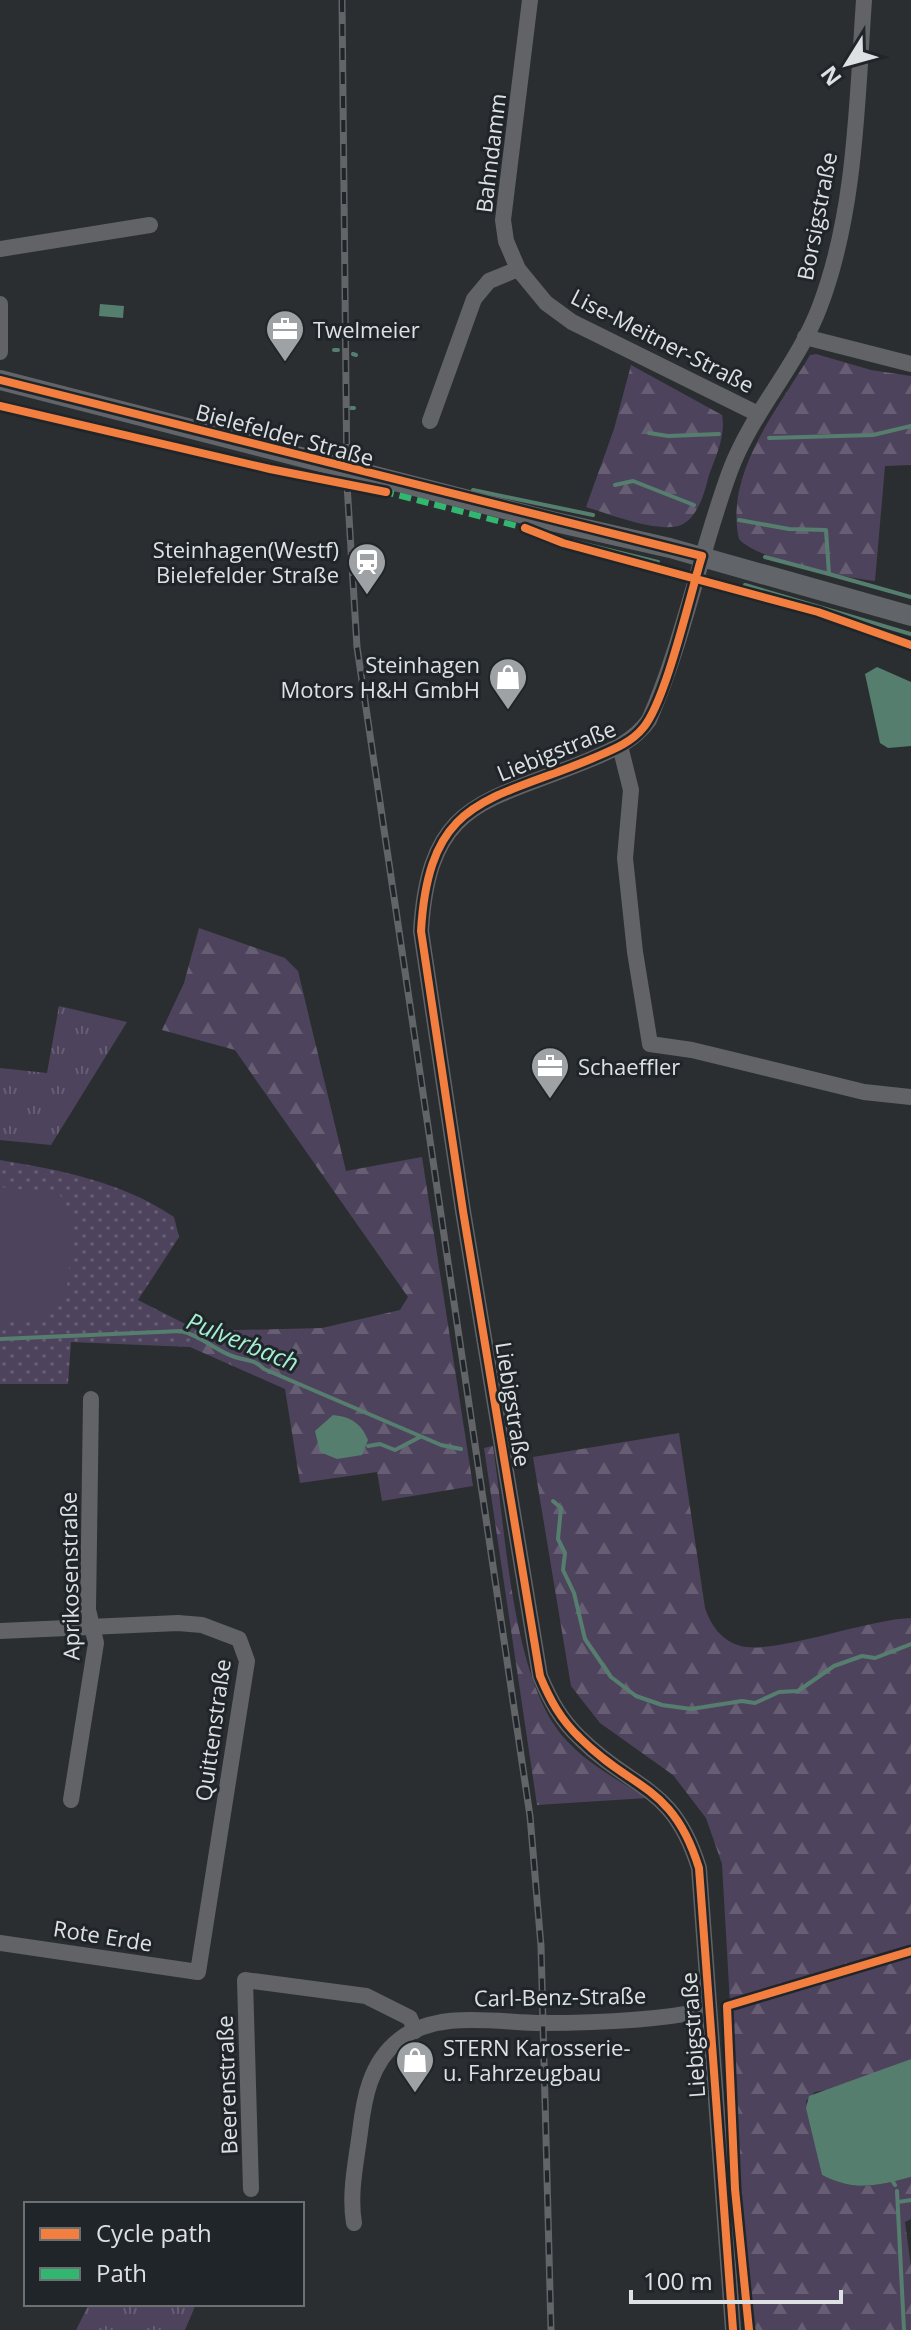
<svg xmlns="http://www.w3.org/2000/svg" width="911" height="2330" font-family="'Open Sans',sans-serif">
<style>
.grass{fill:url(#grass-tufts)}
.forest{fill:url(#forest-firs)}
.park{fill:url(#park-dots)}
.pitch{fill:#4e435d}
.water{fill:#567e6e}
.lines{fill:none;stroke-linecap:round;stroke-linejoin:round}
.stream{stroke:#567e6e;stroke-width:4}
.minor{stroke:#616367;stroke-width:16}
.major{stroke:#616468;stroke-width:20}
.rail-casing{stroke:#626467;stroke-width:7}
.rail{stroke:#1f2529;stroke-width:4;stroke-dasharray:12;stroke-linecap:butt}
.quiet{stroke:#33b770;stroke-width:6;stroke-dasharray:12 6;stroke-linecap:butt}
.cycleway-casing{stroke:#1f2529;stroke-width:13}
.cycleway{stroke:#f27e40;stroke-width:8}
.labels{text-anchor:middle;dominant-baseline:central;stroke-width:6;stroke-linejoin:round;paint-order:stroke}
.street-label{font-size:22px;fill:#dde1e3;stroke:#1f2529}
.poi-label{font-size:22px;fill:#dde1e3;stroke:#1f2529;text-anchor:start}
.water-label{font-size:24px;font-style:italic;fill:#a4f0d2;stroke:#1f2529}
</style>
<defs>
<pattern id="grass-tufts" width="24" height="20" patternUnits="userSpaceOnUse" patternTransform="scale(2)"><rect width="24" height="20" fill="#4e435d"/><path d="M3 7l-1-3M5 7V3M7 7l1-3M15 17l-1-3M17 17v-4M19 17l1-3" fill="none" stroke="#675e74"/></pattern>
<pattern id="forest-firs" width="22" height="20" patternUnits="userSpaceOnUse" patternTransform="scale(2)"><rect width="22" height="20" fill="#4e435d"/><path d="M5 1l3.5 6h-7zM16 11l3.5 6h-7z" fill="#675e74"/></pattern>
<pattern id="park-dots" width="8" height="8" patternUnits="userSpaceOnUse" patternTransform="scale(2)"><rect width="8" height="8" fill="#4e435d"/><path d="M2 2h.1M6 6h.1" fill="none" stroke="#675e74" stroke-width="1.8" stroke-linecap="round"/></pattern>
</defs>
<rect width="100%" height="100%" fill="#2b2e30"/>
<!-- grass -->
<path class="grass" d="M 59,1006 L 127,1022 L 51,1145 L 0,1140 L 0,1068 L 47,1073 Z
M 89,2304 L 196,2304 L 185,2330 L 76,2330 Z"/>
<!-- forest -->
<path class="forest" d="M 816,354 L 871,370 L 911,376 L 911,465 L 885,466 L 875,581 C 847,578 757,560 739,539 C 724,473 778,409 810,355 Z
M 631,365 L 722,415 C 726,435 716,456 709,475 C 705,491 699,515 683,524 C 662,535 609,514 586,507 L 614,429 Z
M 199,928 L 285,958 L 298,971 L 346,1171 L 422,1157 L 473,1486 L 382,1501 L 377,1472 L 300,1483 L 285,1389 L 190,1347 L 199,1331 L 322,1328 L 400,1310 L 408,1297 L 235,1050 L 162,1030 L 184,983 Z
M 679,1433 L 705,1608 C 711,1626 722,1641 741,1646 C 772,1655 869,1619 911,1618 L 911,2059 L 832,2089 L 815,2092 L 806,2101 L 822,2175 C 855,2192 876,2186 911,2177 L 911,2219 L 905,2222 L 911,2267 L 911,2330 L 755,2330 L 744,2247 L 722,1864 L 706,1818 L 673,1775 L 600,1723 L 571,1686 L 533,1457 Z
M 493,1446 C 505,1526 511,1661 555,1726 C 576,1758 615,1778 647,1798 L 537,1805 L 484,1448 Z"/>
<!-- park -->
<path class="park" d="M 0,1160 C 61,1170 122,1182 174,1217 L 179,1237 L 138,1300 L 199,1331 L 190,1347 L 71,1342 L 68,1384 L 0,1384 Z"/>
<!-- pitch -->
<path class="pitch" d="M 0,1187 L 60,1194 L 74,1231 L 65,1301 L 34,1319 L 0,1319 Z"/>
<!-- water -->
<path class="water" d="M 100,304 L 124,306 L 123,318 L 99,316 Z
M 877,667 L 911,682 L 911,746 L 888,748 L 880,743 L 865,674 Z
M 333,1415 C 351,1417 361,1423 368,1440 L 362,1455 L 337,1459 L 320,1452 L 315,1431 Z
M 911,2059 L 911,2177 C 876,2186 855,2192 822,2175 L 806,2108 L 809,2096 Z"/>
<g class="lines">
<!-- stream -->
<path class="stream" d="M 334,350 L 338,350
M 353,354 L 356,355
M 351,408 L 354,408
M 649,433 L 668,436 L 719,434
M 769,438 L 873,435 L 911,426
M 615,485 L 633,481 L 694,505
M 473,490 L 593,515
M 739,520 L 789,529 L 826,530 L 829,574 L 911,597
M 572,541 L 658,562
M 765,557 L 829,574
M 745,585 L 911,634
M 0,1339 L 181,1331 C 202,1336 216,1351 235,1357 C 247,1361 254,1359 264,1369 L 441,1445 L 461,1449
M 368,1446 L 380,1444 L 395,1450 L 420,1437
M 553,1501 L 561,1508 L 558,1539 L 565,1553 L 563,1570 L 574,1593 L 585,1639 L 611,1677 L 636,1696 L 662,1705 L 691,1709 L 742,1701 L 755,1703 L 779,1692 L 798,1691 L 834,1666 L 862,1656 L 875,1658 L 911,1644
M 893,2182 L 895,2185
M 897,2191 L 904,2330
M 898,2202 L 911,2200"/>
<!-- minor -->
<path class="minor" d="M 530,0 L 503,220 L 506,241 L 518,269 L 546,303 L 572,322 L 758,414
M 0,249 L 150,225
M 0,304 L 0,352
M 805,337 L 911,364
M 430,421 L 474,299 L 489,281 L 518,269
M 620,746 L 631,790 L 625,858 L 635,952 L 650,1044 L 692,1050 L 864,1092 L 911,1097
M 0,1631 L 178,1623 L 202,1625 L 239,1639 L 247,1661 L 198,1972 L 0,1943
M 71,1800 L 96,1643 L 88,1610 L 91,1399
M 251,2189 L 245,1980 L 366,1996 L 410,2018 L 415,2031
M 354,2223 C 349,2193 356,2163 360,2132 C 364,2098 370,2063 399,2040 C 438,2009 498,2023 542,2023 C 595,2023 655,2021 707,2010
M 733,2330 L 699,1868 C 673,1784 633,1791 580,1738 C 561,1720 550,1700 540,1676 L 463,1211 L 421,931 C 429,798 487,803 589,760 C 613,750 634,741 649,720 C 684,640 700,552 730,471 C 752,412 798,365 820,306 C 856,211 857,100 864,0"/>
<!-- major -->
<path class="major" d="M 0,380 L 551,521 L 670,548 L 911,616"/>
<!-- rail casing -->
<g class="rail-casing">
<path id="rail" d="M 342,0 L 347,484 L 357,647 L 530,1816 L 541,1946 L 551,2330"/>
</g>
<!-- rail -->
<use href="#rail" class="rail"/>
<!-- quiet -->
<path class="quiet" d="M 382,491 L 529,529"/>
<!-- cycleway casing -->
<g class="cycleway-casing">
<path id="cycleway" d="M 0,380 L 702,556 C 690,595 666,701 643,728 C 630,744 609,751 591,759 C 488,802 429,797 421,931 L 463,1211 L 540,1676 C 550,1700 561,1720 580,1738 C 633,1791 673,1784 699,1868 L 733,2330
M 0,406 L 270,469 L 386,492
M 525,528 L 563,543 L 818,612 L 911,645
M 749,2330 L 735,2189 L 727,2006 L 911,1951"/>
</g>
<!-- cycleway -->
<use href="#cycleway" class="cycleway"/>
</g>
<!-- icons -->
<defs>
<g id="office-pin" transform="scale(2)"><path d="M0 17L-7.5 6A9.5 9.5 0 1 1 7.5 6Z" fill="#9fa2a4" stroke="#1f2529"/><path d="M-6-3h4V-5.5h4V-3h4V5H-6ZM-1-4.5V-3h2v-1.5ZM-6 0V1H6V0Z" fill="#fff"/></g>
<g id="station-pin" transform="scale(2)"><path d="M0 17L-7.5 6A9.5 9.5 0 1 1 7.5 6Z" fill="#9fa2a4" stroke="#1f2529"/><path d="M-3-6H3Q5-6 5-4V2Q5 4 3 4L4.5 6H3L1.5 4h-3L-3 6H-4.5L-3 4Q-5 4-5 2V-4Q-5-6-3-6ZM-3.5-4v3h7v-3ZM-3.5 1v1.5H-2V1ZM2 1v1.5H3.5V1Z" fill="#fff"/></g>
<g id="shop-pin" transform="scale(2)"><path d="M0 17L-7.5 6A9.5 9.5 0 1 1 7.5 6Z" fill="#9fa2a4" stroke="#1f2529"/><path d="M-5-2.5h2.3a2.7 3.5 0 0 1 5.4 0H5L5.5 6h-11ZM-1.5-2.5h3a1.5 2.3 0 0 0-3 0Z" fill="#fff"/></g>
</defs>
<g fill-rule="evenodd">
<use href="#office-pin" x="285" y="329"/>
<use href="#station-pin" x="367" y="562"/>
<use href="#shop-pin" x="508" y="677"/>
<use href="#office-pin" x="550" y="1066"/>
<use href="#shop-pin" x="415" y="2060"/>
</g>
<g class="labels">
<!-- street labels -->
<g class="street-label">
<text transform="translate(490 153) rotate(-83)">Bahndamm</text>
<text transform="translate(816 216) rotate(-79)">Borsigstraße</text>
<text transform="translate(663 340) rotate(27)">Lise-Meitner-Straße</text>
<text transform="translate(285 434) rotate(15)">Bielefelder Straße</text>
<text transform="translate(556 750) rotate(-22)">Liebigstraße</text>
<text transform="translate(514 1404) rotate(81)">Liebigstraße</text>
<text transform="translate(69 1576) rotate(-91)">Aprikosenstraße</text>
<text transform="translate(212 1730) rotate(-82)">Quittenstraße</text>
<text transform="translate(103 1935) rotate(9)">Rote Erde</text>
<text transform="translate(560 1996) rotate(-1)">Carl-Benz-Straße</text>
<text transform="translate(692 2035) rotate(-94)">Liebigstraße</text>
<text transform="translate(226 2085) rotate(-92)">Beerenstraße</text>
</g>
<!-- poi labels -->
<g class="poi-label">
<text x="313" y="329">Twelmeier</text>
<text x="339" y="549" text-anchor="end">Steinhagen(Westf)<tspan x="339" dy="25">Bielefelder Straße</tspan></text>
<text x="480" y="664" text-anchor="end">Steinhagen<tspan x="480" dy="25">Motors H&amp;H GmbH</tspan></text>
<text x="578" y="1066">Schaeffler</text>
<text x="443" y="2047">STERN Karosserie-<tspan x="443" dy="25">u. Fahrzeugbau</tspan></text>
</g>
<!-- water labels -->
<g class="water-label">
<text transform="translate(243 1341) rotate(22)">Pulverbach</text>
</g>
</g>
<!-- legend -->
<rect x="24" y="2202" width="280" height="104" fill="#1f2529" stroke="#6b7073" stroke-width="2"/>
<rect x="40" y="2228" width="40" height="12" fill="#f27e40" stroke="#6b7073" stroke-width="2"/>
<text x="96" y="2242" font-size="24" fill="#dde1e3">Cycle path</text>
<rect x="40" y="2268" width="40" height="12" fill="#33b770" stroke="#6b7073" stroke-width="2"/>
<text x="96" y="2282" font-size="24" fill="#dde1e3">Path</text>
<!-- north arrow -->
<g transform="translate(847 64) rotate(233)" stroke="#1f2529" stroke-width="6" paint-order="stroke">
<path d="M0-6L14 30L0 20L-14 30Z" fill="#dde1e3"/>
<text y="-12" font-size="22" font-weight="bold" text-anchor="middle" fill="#dde1e3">N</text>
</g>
<!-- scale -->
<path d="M631 2290v12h210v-12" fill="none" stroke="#dde1e3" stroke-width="4"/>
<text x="643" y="2290" font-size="24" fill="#dde1e3" stroke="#1f2529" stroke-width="6" paint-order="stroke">100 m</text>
</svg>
